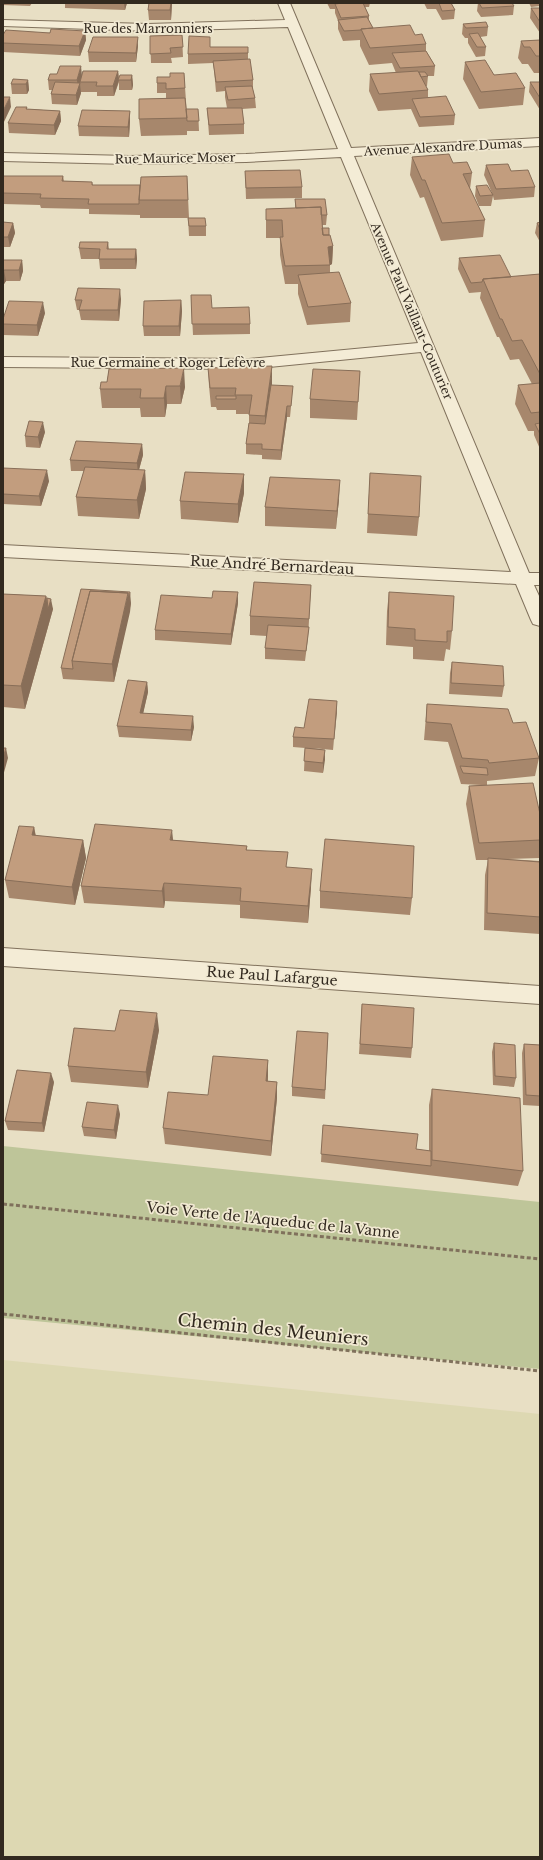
<svg xmlns="http://www.w3.org/2000/svg" width="543" height="1860" font-family="'Libre Baskerville',serif">
<style>
.farmland{fill:#ddd8b2}
.green{fill:#bec599}
.lines{fill:none;stroke-linecap:round;stroke-linejoin:round}
.minor-casing{stroke:#80715c;stroke-width:2}
.path{stroke:#80715c;stroke-width:3;stroke-dasharray:4 2.5;stroke-linecap:butt}
.minor{fill:#f4ecd6;fill-rule:evenodd}
.wall{fill:#a7876c}
.shaded-wall{fill:#886e58}
.building{fill:#c29d7e;stroke:#886e58}
.labels{text-anchor:middle;dominant-baseline:central;stroke-width:3.5;stroke-linejoin:round;paint-order:stroke}
.far-street-label{font-size:12px;fill:#32291f;stroke:#f1e9d2}
.street-label{font-size:14px;fill:#32291f;stroke:#f1e9d2}
.near-street-label{font-size:17px;fill:#32291f;stroke:#f1e9d2}
</style>
<rect width="100%" height="100%" fill="#e8dfc4"/>
<!-- farmland -->
<path class="farmland" d="M 3,1360 L 540,1414 L 540,1857 L 3,1857 Z"/>
<!-- green -->
<path class="green" d="M 3,1146 L 540,1202 L 540,1369 L 3,1318 Z"/>
<g class="lines">
<!-- minor casing -->
<g class="minor-casing">
<path id="minor" d="M 278,3 L 290,3 L 351,148 L 540,138 L 540,146 L 354,156 L 529,573 L 540,573 L 540,585 L 534,585 L 540,598 L 540,626 L 533,624 L 531,620 L 516,584 L 3,557 L 3,545 L 511,572 L 421,352 L 249,369 L 3,367 L 3,357 L 249,359 L 418,343 L 341,157 L 246,162 L 129,164 L 3,161 L 3,153 L 129,156 L 246,154 L 338,149 L 288,27 L 148,31 L 3,26 L 3,20 L 148,24 L 285,20 Z
M 3,948 L 540,986 L 540,1004 L 3,966 Z"/>
</g>
<!-- path -->
<path class="path" d="M 3,1204 L 540,1259
M 3,1314 L 540,1371"/>
<!-- minor -->
<use href="#minor" class="minor"/>
</g>
<!-- wall -->
<path class="wall" d="M 3,3 L 32,3 L 30,6 L 3,5 Z
M 65,3 L 127,3 L 125,10 L 65,8 Z
M 149,3 L 172,3 L 171,20 L 149,20 L 148,10 Z
M 327,3 L 370,3 L 369,7 L 365,7 L 369,16 L 369,21 L 373,28 L 415,35 L 426,44 L 426,51 L 435,66 L 434,76 L 428,76 L 427,86 L 426,86 L 428,90 L 428,97 L 455,115 L 454,125 L 419,127 L 411,109 L 378,111 L 369,91 L 370,74 L 396,73 L 392,63 L 369,65 L 360,46 L 360,40 L 343,41 L 338,29 L 338,21 L 335,13 L 335,9 L 330,9 Z
M 424,3 L 451,3 L 455,10 L 454,19 L 442,20 L 436,9 L 427,9 Z
M 478,3 L 512,3 L 514,6 L 513,15 L 481,17 L 477,11 Z
M 529,3 L 540,3 L 540,6 L 531,7 Z
M 531,8 L 540,8 L 540,33 L 530,18 Z
M 463,24 L 488,27 L 487,36 L 480,37 L 486,47 L 485,56 L 476,57 L 468,43 L 468,38 L 465,38 L 462,34 Z
M 85,31 L 86,40 L 80,56 L 3,52 L 3,35 Z
M 182,35 L 183,57 L 171,58 L 172,63 L 151,63 L 150,36 Z
M 540,40 L 540,73 L 534,73 L 528,64 L 522,64 L 518,58 L 521,41 Z
M 138,46 L 136,62 L 89,62 L 88,52 Z
M 210,47 L 248,47 L 248,59 L 253,80 L 253,90 L 255,98 L 256,108 L 242,109 L 244,124 L 244,134 L 209,135 L 207,108 L 227,108 L 225,97 L 225,91 L 216,92 L 214,70 L 213,63 L 188,64 L 188,54 Z
M 465,62 L 525,88 L 523,105 L 479,109 L 463,79 Z
M 118,71 L 119,79 L 132,75 L 133,85 L 132,90 L 119,90 L 119,82 L 114,96 L 97,96 L 97,92 L 81,92 L 80,82 L 81,93 L 77,105 L 52,104 L 51,94 L 52,90 L 49,90 L 48,80 L 82,75 Z
M 184,73 L 187,115 L 198,109 L 199,131 L 187,131 L 187,121 L 187,135 L 141,136 L 139,119 L 166,98 L 166,93 L 157,93 L 157,83 L 170,77 Z
M 28,80 L 29,90 L 27,94 L 12,94 L 11,84 Z
M 530,82 L 540,82 L 540,110 L 529,92 Z
M 27,107 L 27,109 L 60,111 L 61,121 L 55,135 L 9,133 L 8,123 Z
M 130,111 L 130,121 L 129,137 L 79,136 L 78,126 Z
M 412,157 L 453,163 L 472,173 L 470,189 L 485,220 L 483,237 L 441,241 L 424,197 L 420,198 L 410,175 Z
M 486,165 L 511,171 L 535,187 L 534,197 L 494,200 L 493,196 L 491,206 L 479,206 L 475,196 L 476,186 L 492,193 L 484,175 Z
M 3,171 L 4,176 L 63,176 L 64,181 L 92,182 L 93,185 L 140,185 L 187,176 L 189,218 L 140,218 L 140,215 L 89,214 L 89,209 L 41,208 L 40,205 L 3,204 Z
M 245,171 L 302,187 L 302,198 L 246,199 Z
M 295,199 L 327,215 L 326,225 L 322,225 L 322,228 L 329,235 L 333,246 L 332,264 L 330,265 L 330,273 L 351,303 L 350,322 L 307,325 L 298,294 L 298,284 L 285,284 L 280,255 L 280,238 L 266,238 L 266,209 L 295,208 Z
M 188,218 L 206,226 L 206,236 L 189,236 Z
M 3,222 L 13,223 L 15,233 L 10,247 L 3,247 Z
M 540,222 L 540,242 L 535,233 L 537,223 Z
M 108,242 L 109,249 L 136,249 L 137,259 L 136,269 L 100,269 L 99,259 L 81,259 L 79,248 Z
M 459,258 L 511,277 L 540,274 L 540,449 L 534,435 L 534,431 L 528,431 L 515,404 L 518,385 L 532,384 L 519,359 L 510,360 L 499,337 L 497,337 L 480,298 L 481,292 L 469,293 L 458,269 Z
M 3,260 L 22,260 L 23,271 L 20,281 L 6,281 L 4,284 L 3,284 Z
M 191,295 L 212,308 L 250,324 L 250,334 L 193,335 Z
M 121,299 L 119,321 L 81,320 L 79,310 L 77,310 L 75,300 Z
M 181,300 L 182,311 L 180,336 L 144,336 L 143,326 Z
M 45,313 L 38,336 L 3,335 L 3,319 Z
M 208,368 L 272,385 L 292,397 L 290,417 L 287,417 L 281,460 L 262,459 L 262,455 L 246,454 L 246,444 L 249,423 L 249,414 L 236,414 L 236,410 L 217,410 L 216,407 L 211,407 L 209,386 Z
M 109,369 L 185,387 L 181,404 L 167,404 L 165,417 L 141,417 L 140,408 L 102,408 L 100,389 L 107,382 Z
M 360,371 L 357,420 L 310,418 L 310,399 Z
M 45,432 L 40,448 L 26,447 L 25,436 Z
M 142,444 L 143,455 L 139,470 L 145,470 L 146,489 L 139,519 L 78,516 L 76,497 L 84,471 L 71,471 L 70,460 Z
M 3,468 L 49,481 L 41,506 L 3,504 Z
M 370,473 L 419,517 L 417,536 L 367,533 Z
M 244,474 L 244,493 L 238,523 L 181,519 L 180,501 Z
M 339,499 L 336,529 L 265,526 L 265,507 Z
M 311,585 L 308,638 L 305,661 L 265,659 L 265,648 L 267,636 L 250,635 L 250,616 Z
M 389,592 L 452,631 L 450,650 L 446,649 L 444,661 L 413,659 L 413,647 L 386,645 L 387,611 Z
M 3,594 L 46,596 L 47,598 L 53,609 L 25,709 L 3,707 Z
M 131,603 L 114,682 L 63,679 L 61,668 Z
M 238,603 L 231,645 L 155,640 L 155,630 Z
M 452,662 L 504,686 L 502,697 L 449,694 L 450,673 Z
M 147,682 L 148,692 L 143,713 L 194,727 L 191,741 L 119,737 L 117,726 Z
M 337,701 L 333,750 L 312,748 L 325,750 L 323,773 L 304,771 L 305,748 L 293,747 L 293,737 Z
M 427,704 L 513,723 L 539,758 L 535,776 L 487,781 L 487,785 L 540,814 L 540,858 L 508,859 L 540,861 L 540,934 L 484,930 L 485,875 L 488,860 L 476,860 L 466,804 L 469,786 L 481,785 L 461,784 L 448,742 L 424,740 Z
M 34,827 L 36,836 L 83,840 L 86,858 L 75,905 L 9,898 L 5,880 Z
M 173,840 L 247,846 L 247,850 L 287,867 L 311,887 L 308,923 L 240,918 L 240,905 L 165,901 L 164,908 L 84,903 L 81,886 Z
M 320,891 L 412,898 L 410,915 L 320,908 Z
M 362,1004 L 412,1048 L 411,1058 L 359,1054 Z
M 159,1030 L 148,1088 L 71,1082 L 68,1066 Z
M 328,1033 L 325,1099 L 292,1096 L 292,1087 Z
M 494,1043 L 516,1078 L 514,1087 L 493,1085 L 492,1052 Z
M 524,1044 L 540,1045 L 540,1106 L 523,1105 L 522,1053 Z
M 268,1060 L 268,1081 L 277,1082 L 277,1098 L 271,1156 L 165,1144 L 163,1128 L 208,1095 Z
M 54,1082 L 44,1132 L 8,1130 L 5,1121 Z
M 432,1089 L 523,1171 L 518,1186 L 321,1162 L 323,1125 L 416,1149 L 429,1151 L 429,1105 Z
M 120,1114 L 116,1139 L 84,1136 L 82,1127 Z"/>
<!-- shaded-wall -->
<path class="shaded-wall" d="M 124,3 L 127,3 L 125,10 Z
M 171,3 L 172,3 L 171,20 L 170,10 Z
M 85,31 L 86,40 L 80,56 L 79,46 Z
M 138,37 L 138,46 L 136,62 L 136,53 Z
M 81,66 L 82,76 L 80,83 L 81,93 L 77,105 L 76,95 L 78,90 L 77,80 Z
M 118,71 L 119,80 L 114,96 L 113,86 Z
M 132,75 L 133,85 L 132,90 L 131,80 Z
M 28,80 L 29,90 L 27,94 L 26,84 Z
M 10,97 L 11,107 L 3,124 L 3,111 Z
M 60,111 L 61,121 L 55,135 L 54,125 Z
M 130,111 L 130,121 L 129,137 L 128,127 Z
M 13,223 L 15,233 L 10,247 L 8,237 Z
M 333,246 L 332,264 L 330,265 L 328,247 Z
M 136,249 L 137,259 L 136,269 L 135,259 Z
M 22,260 L 23,271 L 20,281 L 19,270 Z
M 4,270 L 6,281 L 4,284 L 3,276 L 3,273 Z
M 120,289 L 121,299 L 119,321 L 118,310 Z
M 181,300 L 182,311 L 180,336 L 179,326 Z
M 43,302 L 45,313 L 38,336 L 37,325 Z
M 272,366 L 272,384 L 265,435 L 265,416 Z
M 184,368 L 185,387 L 181,404 L 180,386 Z
M 166,386 L 167,404 L 165,417 L 164,398 Z
M 287,406 L 287,417 L 281,460 L 281,450 Z
M 43,422 L 45,432 L 40,448 L 38,437 Z
M 142,444 L 143,455 L 138,473 L 137,463 Z
M 47,470 L 49,481 L 41,506 L 39,496 Z
M 145,470 L 146,489 L 139,519 L 137,500 Z
M 244,474 L 244,493 L 238,523 L 238,504 Z
M 340,480 L 339,499 L 336,529 L 337,511 Z
M 130,592 L 131,603 L 130,612 L 114,682 L 112,664 L 128,593 Z
M 238,592 L 238,603 L 231,645 L 231,634 Z
M 46,596 L 48,609 L 51,599 L 53,609 L 25,709 L 21,686 Z
M 147,682 L 148,692 L 141,723 L 140,713 Z
M 337,701 L 337,712 L 333,750 L 334,739 Z
M 193,716 L 194,727 L 191,741 L 191,730 Z
M 6,748 L 8,758 L 3,776 L 3,758 Z
M 325,750 L 325,760 L 323,773 L 323,763 Z
M 34,827 L 37,845 L 32,835 Z
M 172,830 L 174,848 L 170,840 Z
M 83,840 L 86,858 L 75,905 L 72,887 Z
M 312,869 L 311,887 L 308,923 L 308,906 Z
M 164,883 L 165,901 L 164,908 L 162,891 Z
M 157,1013 L 159,1030 L 148,1088 L 146,1072 Z
M 268,1060 L 268,1076 L 266,1097 L 266,1081 Z
M 51,1073 L 54,1082 L 44,1132 L 42,1123 Z
M 277,1082 L 277,1098 L 271,1156 L 271,1141 Z
M 118,1105 L 120,1114 L 116,1139 L 114,1130 Z"/>
<!-- building -->
<path class="building" d="M 149,3 L 171,3 L 170,10 L 148,10 Z
M 343,3 L 363,3 L 369,16 L 341,18 L 335,4 Z
M 439,3 L 451,3 L 455,10 L 442,11 Z
M 479,3 L 512,3 L 514,6 L 482,8 Z
M 531,8 L 540,8 L 540,22 Z
M 367,17 L 373,28 L 361,29 L 361,30 L 344,31 L 338,20 Z
M 486,22 L 488,27 L 466,28 L 463,24 Z
M 410,25 L 415,35 L 422,34 L 426,44 L 370,48 L 361,29 Z
M 51,29 L 85,31 L 79,46 L 3,43 L 3,35 L 6,30 L 50,33 Z
M 478,33 L 486,47 L 477,47 L 469,34 Z
M 182,35 L 183,47 L 170,48 L 171,53 L 150,54 L 150,36 Z
M 189,36 L 210,37 L 210,47 L 248,47 L 248,53 L 188,54 Z
M 93,37 L 138,37 L 136,53 L 88,52 Z
M 540,40 L 540,56 L 536,56 L 530,47 L 524,47 L 521,41 Z
M 426,51 L 435,66 L 400,68 L 392,53 Z
M 250,59 L 253,80 L 216,82 L 213,61 Z
M 485,60 L 494,75 L 516,73 L 525,88 L 481,92 L 465,62 Z
M 60,66 L 81,66 L 77,80 L 48,80 L 50,74 L 57,74 Z
M 83,71 L 118,71 L 113,86 L 96,86 L 97,82 L 80,82 Z
M 418,71 L 428,90 L 379,94 L 370,74 L 387,73 Z
M 419,72 L 425,72 L 428,76 L 421,77 Z
M 170,73 L 184,73 L 185,88 L 166,89 L 166,83 L 157,83 L 157,77 L 170,77 Z
M 120,75 L 132,75 L 131,80 L 118,80 Z
M 13,79 L 28,80 L 26,84 L 11,84 Z
M 55,82 L 80,83 L 76,95 L 51,94 Z
M 530,82 L 540,82 L 540,98 Z
M 252,86 L 255,98 L 228,100 L 225,87 Z
M 446,96 L 455,115 L 420,117 L 412,99 Z
M 3,97 L 10,97 L 3,111 Z
M 185,98 L 187,118 L 139,119 L 139,99 Z
M 16,107 L 27,107 L 26,109 L 60,111 L 54,125 L 8,123 Z
M 207,108 L 242,108 L 244,124 L 209,125 Z
M 186,109 L 198,109 L 199,121 L 187,121 Z
M 82,110 L 130,111 L 128,127 L 78,126 Z
M 449,154 L 453,163 L 467,162 L 472,173 L 463,174 L 485,220 L 442,223 L 425,180 L 422,180 L 412,157 Z
M 508,164 L 511,171 L 528,170 L 535,187 L 496,189 L 486,165 Z
M 300,170 L 302,187 L 246,188 L 245,171 Z
M 3,176 L 63,176 L 62,181 L 92,182 L 92,185 L 140,185 L 139,200 L 139,204 L 88,204 L 89,199 L 40,198 L 41,194 L 3,193 Z
M 187,176 L 188,200 L 139,200 L 141,177 Z
M 487,185 L 493,195 L 480,196 L 476,186 Z
M 295,199 L 325,199 L 327,215 L 321,215 L 321,207 L 296,208 Z
M 321,207 L 323,235 L 330,235 L 333,246 L 328,247 L 330,265 L 285,266 L 280,237 L 283,237 L 282,220 L 266,220 L 266,209 Z
M 188,218 L 205,218 L 206,226 L 189,226 Z
M 3,222 L 13,223 L 8,237 L 3,237 Z
M 540,222 L 540,229 L 537,223 Z
M 322,228 L 329,228 L 329,235 L 323,235 Z
M 80,242 L 108,242 L 107,249 L 136,249 L 135,259 L 99,259 L 100,249 L 79,248 Z
M 500,255 L 511,277 L 483,279 L 482,282 L 471,283 L 459,258 Z
M 3,260 L 22,260 L 19,270 L 4,270 L 3,273 Z
M 339,272 L 351,303 L 308,307 L 298,275 Z
M 540,274 L 540,374 L 522,340 L 512,341 L 502,319 L 500,319 L 483,279 Z
M 78,288 L 120,289 L 118,310 L 79,310 L 82,300 L 75,300 Z
M 191,295 L 211,295 L 212,308 L 249,307 L 250,324 L 192,324 Z
M 181,300 L 179,326 L 143,326 L 144,301 Z
M 9,301 L 43,302 L 37,325 L 3,324 L 3,319 Z
M 272,366 L 265,416 L 249,415 L 252,395 L 235,395 L 236,388 L 210,388 L 208,368 Z
M 184,368 L 180,386 L 166,386 L 164,398 L 140,398 L 141,389 L 100,389 L 101,382 L 107,382 L 109,369 Z
M 313,369 L 360,371 L 358,402 L 310,399 Z
M 540,383 L 540,412 L 531,413 L 518,385 Z
M 271,385 L 293,386 L 291,406 L 287,406 L 281,450 L 262,449 L 262,444 L 246,444 L 249,423 L 265,424 Z
M 216,396 L 236,396 L 236,399 L 216,399 Z
M 29,421 L 43,422 L 38,437 L 25,436 Z
M 540,423 L 540,434 L 535,424 Z
M 76,441 L 142,444 L 137,463 L 70,460 Z
M 85,467 L 145,470 L 137,500 L 76,497 Z
M 3,468 L 47,470 L 39,496 L 3,494 Z
M 185,472 L 244,474 L 238,504 L 180,501 Z
M 370,473 L 421,476 L 419,517 L 368,514 Z
M 270,477 L 340,480 L 337,511 L 265,507 Z
M 254,582 L 311,585 L 309,619 L 250,616 Z
M 81,589 L 130,592 L 129,601 L 128,593 L 90,591 L 72,661 L 73,669 L 61,668 Z
M 90,591 L 128,593 L 112,664 L 72,661 Z
M 213,591 L 238,592 L 231,634 L 155,630 L 161,595 L 212,598 Z
M 389,592 L 454,596 L 452,631 L 447,631 L 447,642 L 415,640 L 415,629 L 388,627 Z
M 3,594 L 46,596 L 21,686 L 3,685 Z
M 47,598 L 51,599 L 48,609 Z
M 268,625 L 309,627 L 306,651 L 265,648 Z
M 452,662 L 503,666 L 504,686 L 451,683 Z
M 128,680 L 147,682 L 140,713 L 193,716 L 191,730 L 117,726 Z
M 309,699 L 337,701 L 334,739 L 293,737 L 295,727 L 304,728 Z
M 427,704 L 508,709 L 513,723 L 526,722 L 539,758 L 489,763 L 488,760 L 462,758 L 451,724 L 426,722 Z
M 3,748 L 6,748 L 3,758 Z
M 305,748 L 325,750 L 323,763 L 304,761 Z
M 460,766 L 487,768 L 488,775 L 463,773 Z
M 533,783 L 540,814 L 540,840 L 479,843 L 469,786 Z
M 95,824 L 172,830 L 170,840 L 247,846 L 246,850 L 288,852 L 286,867 L 312,869 L 308,906 L 240,901 L 241,888 L 164,883 L 162,891 L 81,886 Z
M 19,826 L 34,827 L 32,835 L 83,840 L 72,887 L 5,880 Z
M 325,839 L 414,846 L 412,898 L 320,891 Z
M 488,858 L 540,862 L 540,917 L 487,913 Z
M 362,1004 L 414,1008 L 412,1048 L 360,1044 Z
M 120,1010 L 157,1013 L 146,1072 L 68,1066 L 74,1028 L 115,1031 Z
M 297,1031 L 328,1033 L 325,1090 L 292,1087 Z
M 494,1043 L 515,1045 L 516,1078 L 495,1076 Z
M 524,1044 L 540,1045 L 540,1096 L 526,1095 Z
M 213,1056 L 268,1060 L 266,1081 L 277,1082 L 271,1141 L 163,1128 L 168,1092 L 208,1095 Z
M 17,1070 L 51,1073 L 42,1123 L 5,1121 Z
M 432,1089 L 520,1098 L 523,1171 L 432,1160 Z
M 87,1102 L 118,1105 L 114,1130 L 82,1127 Z
M 323,1125 L 418,1134 L 416,1149 L 431,1151 L 431,1166 L 321,1154 Z"/>
<g class="labels">
<!-- far-street labels -->
<g class="far-street-label">
<text x="148" y="28">Rue des Marronniers</text>
<text transform="translate(443 147) rotate(-3)">Avenue Alexandre Dumas</text>
<text transform="translate(175 158) rotate(-1)">Rue Maurice Moser</text>
<text transform="translate(412 311) rotate(67)">Avenue Paul Vaillant-Couturier</text>
<text x="168" y="362">Rue Germaine et Roger Lefèvre</text>
</g>
<!-- street labels -->
<g class="street-label">
<text transform="translate(272 565) rotate(3)">Rue André Bernardeau</text>
<text transform="translate(272 976) rotate(4)">Rue Paul Lafargue</text>
<text transform="translate(273 1220) rotate(6)">Voie Verte de l'Aqueduc de la Vanne</text>
</g>
<!-- near-street labels -->
<g class="near-street-label">
<text transform="translate(273 1330) rotate(6)">Chemin des Meuniers</text>
</g>
</g>
<!-- border -->
<rect width="543" height="1860" fill="none" stroke="#32291f" stroke-width="8"/>
</svg>
